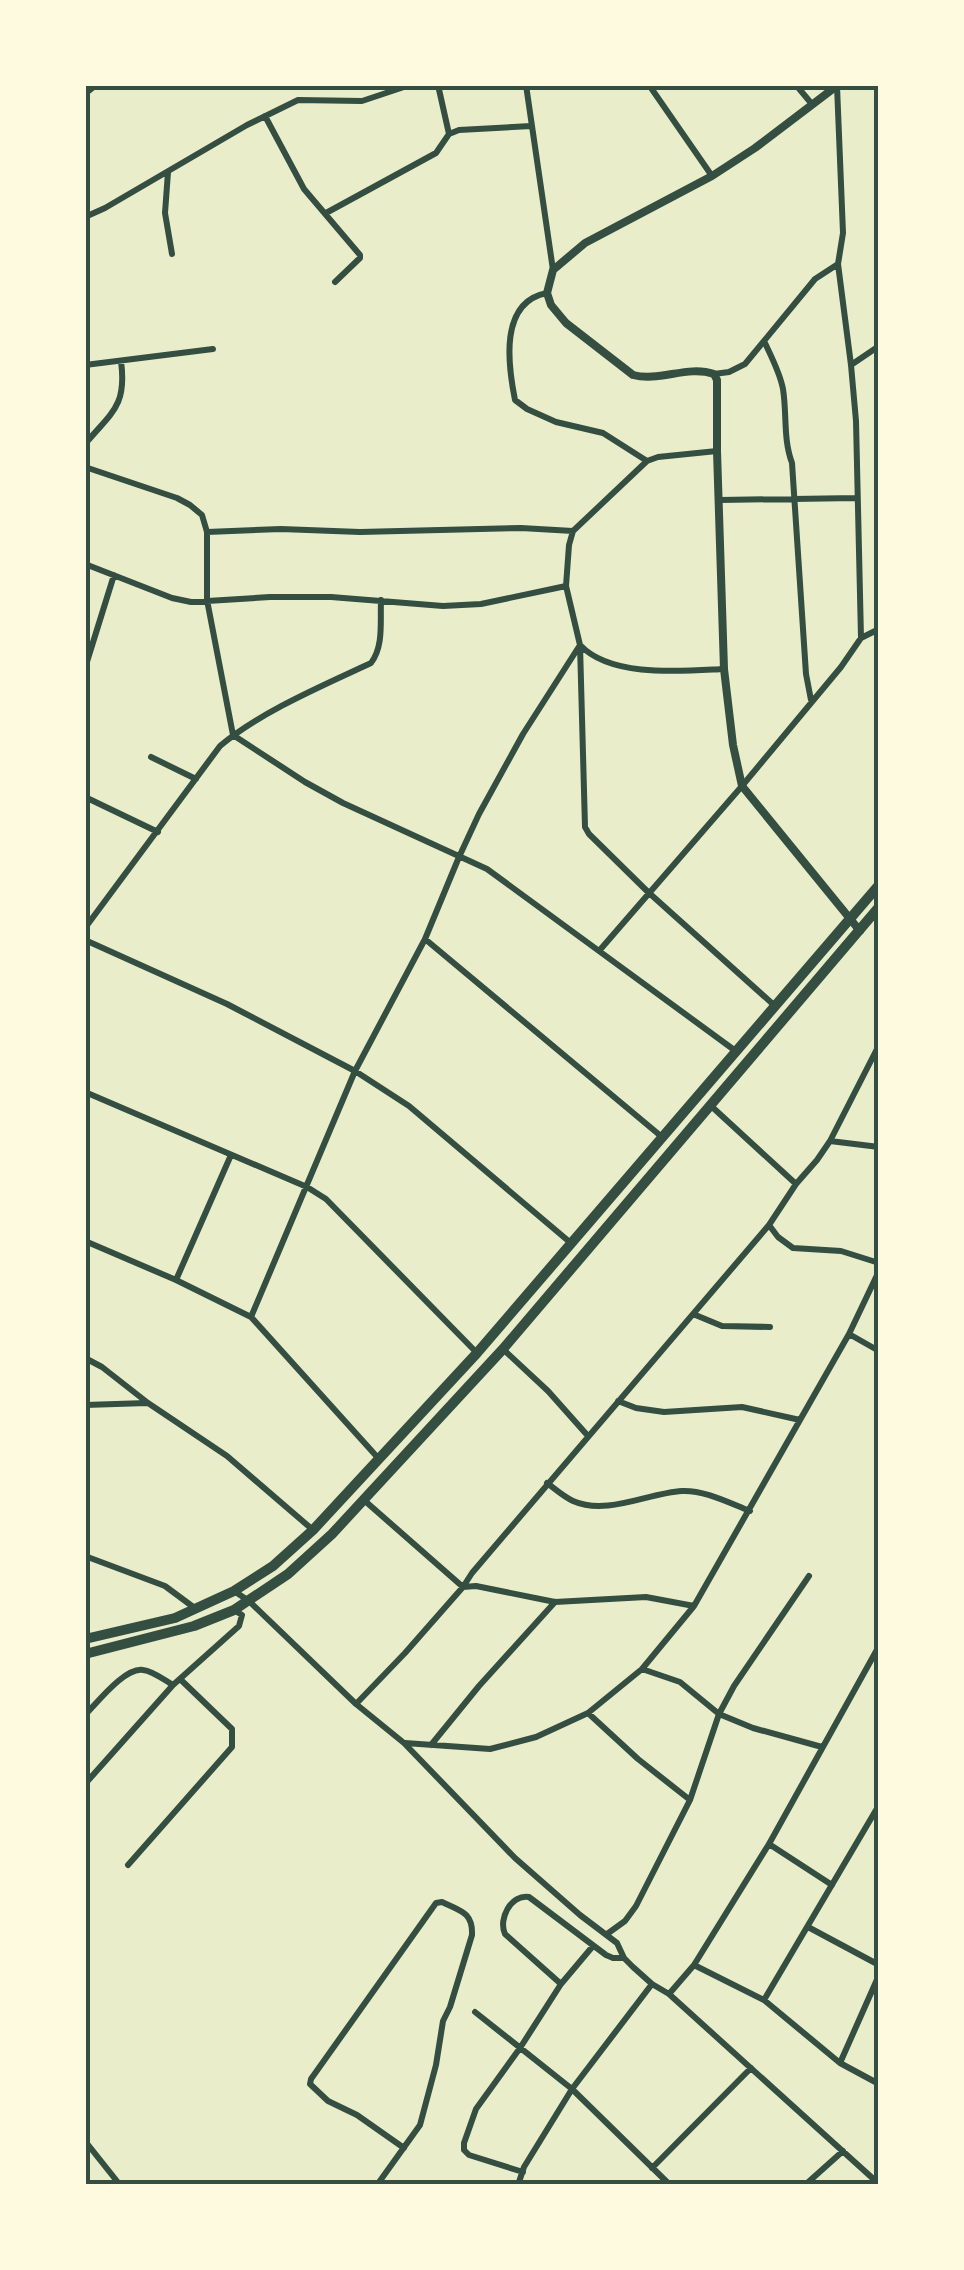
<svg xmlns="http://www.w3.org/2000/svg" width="964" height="2270" font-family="Ubuntu,sans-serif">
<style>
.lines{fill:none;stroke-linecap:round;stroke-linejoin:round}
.minor{stroke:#344e41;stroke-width:6}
.tertiary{stroke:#344e41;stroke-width:8}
.primary{stroke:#344e41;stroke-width:10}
.neatline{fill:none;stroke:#344e41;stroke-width:4}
</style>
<rect width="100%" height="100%" fill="#e9edc9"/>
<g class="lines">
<!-- minor -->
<path class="minor" d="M 438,85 L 449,134
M 526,85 L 553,270
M 649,85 L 712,176
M 796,85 L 811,103
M 837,86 L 843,233 L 838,264 L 851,365 L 856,421 L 861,638
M 85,94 L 96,85
M 265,116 L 304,189 L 360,255 L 360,258 L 335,282
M 168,172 L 165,213 L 172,254
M 326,213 L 436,153 L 449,134 L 459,130 L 531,126
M 85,217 L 105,208 L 247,125 L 298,100 L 362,101 L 410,85
M 547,293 C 499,302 508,365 515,400 L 527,409 L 556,422 L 603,433 L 647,461
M 765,343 C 772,358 780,373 783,389 C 787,414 783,439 792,463 L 806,674 L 811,700
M 85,365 L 213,349
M 851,365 L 879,346
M 714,374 L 729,372 L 745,364 L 815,279 L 838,264
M 85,444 C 112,412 127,406 121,361
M 717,451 L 658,457 L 647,461 L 573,531 L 569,545 L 566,586 L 580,645 L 585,827 L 589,834 L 648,892 L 775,1006
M 85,467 L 177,498 L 190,505 L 202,515 L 207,532 L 207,600 L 233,735 L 305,782 L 343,803 L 487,869 L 737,1052
M 720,500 L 856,498
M 207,532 L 281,529 L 360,532 L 521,528 L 573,531
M 85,564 L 172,598 L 191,602 L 270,597 L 331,597 L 443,606 L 481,604 L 566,586
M 85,668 L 114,575
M 151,757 L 196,779
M 85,797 L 158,832
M 85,928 L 220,746 C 260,712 324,685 371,663 C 384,646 380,621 381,600
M 425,939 L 662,1137
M 85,940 L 227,1004 L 355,1071 L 409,1106 L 572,1244
M 599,951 L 742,786 L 841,667 L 861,638 L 879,629
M 85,1092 L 307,1187 L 326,1199 L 476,1352
M 710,1105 L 796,1184
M 830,1141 L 879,1147
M 769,1225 L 778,1237 L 793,1248 L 841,1251 L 879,1263
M 85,1241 L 176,1280 L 251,1317 L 379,1459
M 176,1280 L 231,1155
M 693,1314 L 722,1326 L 770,1327
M 251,1317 L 355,1071 L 425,939 L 459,857 L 479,814 L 523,734 L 580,645 C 611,678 682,671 724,669
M 849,1334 L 879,1351
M 504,1350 L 548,1391 L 588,1436
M 85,1358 L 102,1367 L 148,1403 L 227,1456 L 313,1530
M 618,1401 L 636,1408 L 664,1412 L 742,1407 L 800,1420
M 85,1405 L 147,1403
M 547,1483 C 555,1489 564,1497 573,1501 C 607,1516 648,1493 682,1491 C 705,1490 729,1503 750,1511
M 365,1501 L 463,1587 L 476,1586 L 555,1602 L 646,1597 L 694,1606
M 85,1556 L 165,1586 L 196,1609
M 234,1591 L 249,1601 L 356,1704 L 404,1743 L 515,1858 L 580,1915 L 617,1943 L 624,1958 L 633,1967 L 652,1984 L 669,1994 L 879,2184
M 642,1669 L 680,1682 L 719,1714 L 753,1728 L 822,1747
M 356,1704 L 405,1653 L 463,1587 L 472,1573 L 769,1225 L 796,1184 L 817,1160 L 830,1141 L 879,1045
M 588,1713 L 638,1759 L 690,1800
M 85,1715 C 98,1702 125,1667 143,1670 C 153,1671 164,1680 173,1685
M 405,1743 L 490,1749 L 536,1737 L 588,1713 L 642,1669 L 694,1606 L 849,1334 L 879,1271
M 431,1745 L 479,1686 L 555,1602
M 85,1784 L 173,1685 L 239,1626 L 242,1615 L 234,1610
M 769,1844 L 832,1885
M 128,1865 L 232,1747 L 232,1729 L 180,1679
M 808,1927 L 879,1965
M 607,1934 L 625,1921 L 636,1906 L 690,1800 L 719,1714 L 734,1686 L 809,1576
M 694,1965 L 769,1844 L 879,1646
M 561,1984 L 505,1934 C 498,1919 511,1894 529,1897 L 606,1955 L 613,1958 L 624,1958
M 669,1994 L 694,1965 L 764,2000 L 840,2063 L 879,2084
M 764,2000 L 879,1805
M 475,2012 L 572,2089 L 670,2185
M 840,2063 L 879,1975
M 85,2141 L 120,2185
M 652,2168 L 751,2068
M 523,2172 L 469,2155 L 464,2150 L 464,2143 L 476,2109 L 520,2048 L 561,1984 L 593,1946
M 377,2185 L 420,2125 L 436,2065 L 443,2021 L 450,2007 L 472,1935 C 473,1912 460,1911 442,1902 L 436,1903 L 311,2079 L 310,2084 L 328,2101 L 357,2115 L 404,2148
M 518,2185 L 524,2167 L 572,2089 L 652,1984
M 805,2185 L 843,2151"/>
<!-- tertiary -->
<path class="tertiary" d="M 838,85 L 755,148 L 712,176 L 585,243 L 553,270 L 547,293 L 551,305 L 566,323 L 633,375 C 660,382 687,365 714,374 L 717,380 L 717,451 L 724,669 L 733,745 L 742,786 L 860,931"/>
<!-- primary -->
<path class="primary" d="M 85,1639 L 175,1618 L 234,1591 L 273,1566 L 313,1530 L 477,1353 L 879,885
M 85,1654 L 194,1626 L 234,1610 L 288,1574 L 332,1534 L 503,1349 L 879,907"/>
</g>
<!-- border -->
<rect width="964" height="2270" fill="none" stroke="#fefae0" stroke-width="175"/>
<rect x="88" y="88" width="788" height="2094" class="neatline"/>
</svg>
